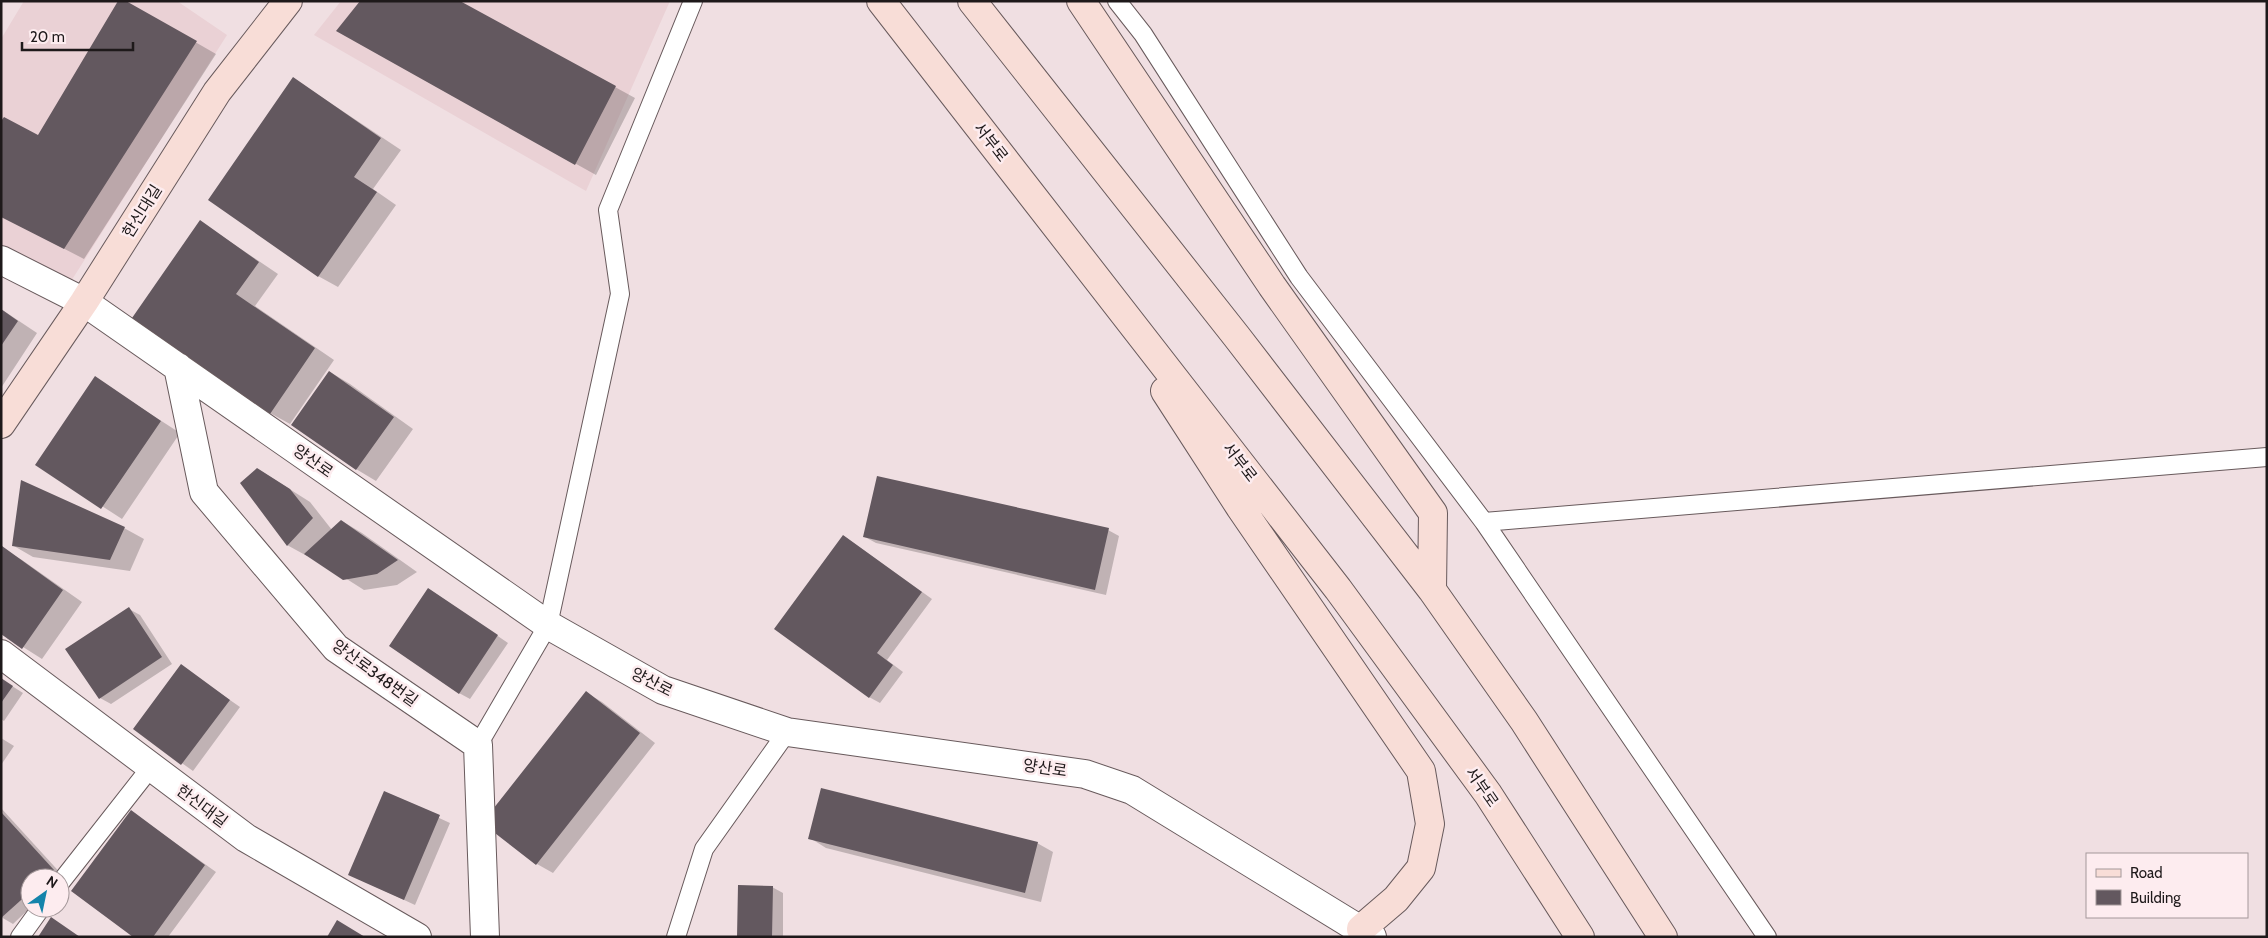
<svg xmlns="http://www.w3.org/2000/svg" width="2268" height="938" font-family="Cabin,'Noto Sans KR',sans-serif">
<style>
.built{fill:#ead1d5}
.shadow{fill:#0003}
.building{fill:#63585f}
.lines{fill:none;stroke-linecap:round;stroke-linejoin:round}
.lane-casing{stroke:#685a5c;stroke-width:20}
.street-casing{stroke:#685a5c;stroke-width:30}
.secondary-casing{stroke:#685a5c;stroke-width:30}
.lane{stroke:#fff;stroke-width:18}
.street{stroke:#fff;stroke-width:28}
.secondary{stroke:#f8ddd7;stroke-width:28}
.labels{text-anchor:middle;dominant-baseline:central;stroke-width:5;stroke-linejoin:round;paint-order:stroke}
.street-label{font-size:16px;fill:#1e191a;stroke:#fdecef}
</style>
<rect width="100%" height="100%" fill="#f0dfe2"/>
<!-- built -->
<path class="built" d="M 24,1 L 177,1 L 227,35 L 68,286 L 1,250 L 1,39 Z
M 341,1 L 670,1 L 586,191 L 314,35 Z"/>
<!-- shadow -->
<path class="shadow" d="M 124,1 L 216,54 L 84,259 L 1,216 L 38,136 Z
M 357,42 L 615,87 L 635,98 L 596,175 Z
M 293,78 L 401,150 L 373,189 L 396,205 L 338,287 L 318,276 Z
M 201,222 L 278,274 L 255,306 L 334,360 L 290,424 L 270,413 Z
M 1,309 L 37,333 L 1,388 Z
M 330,372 L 350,384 L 413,429 L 376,481 L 356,469 Z
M 95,378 L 180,433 L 122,519 L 37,464 Z
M 258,469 L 310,502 L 332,530 L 342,521 L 362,533 L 417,572 L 397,585 L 364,590 L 309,555 L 307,556 L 287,545 Z
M 124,528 L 144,539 L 130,571 L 33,557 L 14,546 Z
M 1108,530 L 1119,536 L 1106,595 L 876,543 L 865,537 Z
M 844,536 L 932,599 L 887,660 L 903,672 L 880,703 L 869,697 Z
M 2,548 L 22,560 L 82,602 L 42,659 L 1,633 Z
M 429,589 L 508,643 L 470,699 L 459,693 Z
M 129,609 L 140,615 L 172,664 L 111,704 L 100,698 Z
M 181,666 L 240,707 L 193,771 L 134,729 Z
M 1,679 L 23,693 L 4,721 L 1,719 Z
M 587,693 L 602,702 L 655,743 L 553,873 L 537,864 L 484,823 Z
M 1,738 L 14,746 L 1,765 Z
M 385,793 L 450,823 L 415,905 L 350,875 Z
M 1,808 L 64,877 L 30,878 L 30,908 L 13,924 L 1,917 Z
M 132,812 L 216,872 L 168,937 L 135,937 Z
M 810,838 L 1037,843 L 1053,852 L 1041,902 L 826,848 Z
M 772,887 L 783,893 L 783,937 L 738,937 Z"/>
<!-- building -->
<path class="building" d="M 118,1 L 126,1 L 197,41 L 64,249 L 1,217 L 1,121 L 4,117 L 38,135 Z
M 360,1 L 460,1 L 616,86 L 575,165 L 336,31 Z
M 293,77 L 381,138 L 354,177 L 377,192 L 318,277 L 208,200 Z
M 200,220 L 259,262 L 236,294 L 315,348 L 270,414 L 132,318 Z
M 1,309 L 18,321 L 1,346 Z
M 329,371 L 394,417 L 356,470 L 291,425 Z
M 95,376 L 161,421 L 101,509 L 35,465 Z
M 257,468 L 290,489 L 313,518 L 287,546 L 240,483 Z
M 877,476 L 1109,528 L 1095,590 L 863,537 Z
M 21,480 L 125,527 L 110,560 L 12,546 Z
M 341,520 L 398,560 L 377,574 L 343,580 L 304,554 Z
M 843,535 L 922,592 L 877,653 L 893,665 L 869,698 L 774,629 Z
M 2,546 L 63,590 L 22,649 L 1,634 Z
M 428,588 L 498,635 L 459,694 L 389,646 Z
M 129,607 L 162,657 L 99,699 L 65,649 Z
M 181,664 L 230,700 L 181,765 L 133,729 Z
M 1,678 L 13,686 L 1,703 Z
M 586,691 L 640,733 L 536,865 L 482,823 Z
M 821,788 L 1038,842 L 1025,893 L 808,839 Z
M 384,791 L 440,815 L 404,900 L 348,875 Z
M 131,810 L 205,865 L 153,937 L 133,937 L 71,891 Z
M 1,812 L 54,870 L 45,878 L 30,878 L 30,892 L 1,918 Z
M 738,885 L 773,886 L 772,937 L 737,937 Z
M 51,917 L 80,937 L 38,937 Z
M 337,920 L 365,937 L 327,937 Z"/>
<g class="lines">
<!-- lane casing -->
<g class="lane-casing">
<path id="lane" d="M 1117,1 L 1143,34 L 1299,277 L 1484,522 L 1767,937
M 1484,522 L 2267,457
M 478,745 L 548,625 L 620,294 L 608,210 L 693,1
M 60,883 L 151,767
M 20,937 L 41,908
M 676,937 L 704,849 L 787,732"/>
</g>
<!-- street casing -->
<g class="street-casing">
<path id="street" d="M 1,260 L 84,302 L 548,625 L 663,690 L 787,732 L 1085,774 L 1132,790 L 1372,937
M 178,367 L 204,492 L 336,648 L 478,745 L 485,937
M 1,654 L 246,838 L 417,937"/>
</g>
<!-- secondary casing -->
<g class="secondary-casing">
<path id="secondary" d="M 881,1 L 1338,589 L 1488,794 L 1580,937
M 972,1 L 1237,337 L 1432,590 L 1524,721 L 1663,937
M 1081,1 L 1272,286 L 1433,513 L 1432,590
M 1165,391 L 1240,507 L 1421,771 L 1430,824 L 1421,868 L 1396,899 L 1361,929
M 1,424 L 84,302 L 217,92 L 288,1"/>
</g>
<!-- lane -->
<use href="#lane" class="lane"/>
<!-- street -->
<use href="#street" class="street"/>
<!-- secondary -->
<use href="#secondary" class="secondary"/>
</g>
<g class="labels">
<!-- street labels -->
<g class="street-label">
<text transform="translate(991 142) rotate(52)">서부로</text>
<text transform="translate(142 211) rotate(-58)">한신대길</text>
<text transform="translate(313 461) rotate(35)">양산로</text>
<text transform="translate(1240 462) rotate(52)">서부로</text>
<text transform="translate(375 673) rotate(36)">양산로348번길</text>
<text transform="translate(652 682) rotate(27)">양산로</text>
<text transform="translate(1045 768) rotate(8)">양산로</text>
<text transform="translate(1482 787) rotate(55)">서부로</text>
<text transform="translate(202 806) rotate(37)">한신대길</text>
</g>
</g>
<!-- border -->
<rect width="2268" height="938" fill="none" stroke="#1e191a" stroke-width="5"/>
<!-- legend -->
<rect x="2086" y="853" width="162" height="65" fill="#fdecef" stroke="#a4989a"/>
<rect x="2096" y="869" width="25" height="8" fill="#f8ddd7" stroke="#a4989a"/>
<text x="2130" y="878" font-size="15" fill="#1e191a">Road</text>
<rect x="2096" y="890" width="25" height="15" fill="#63585f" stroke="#a4989a"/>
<text x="2130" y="903" font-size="15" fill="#1e191a">Building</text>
<!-- north arrow -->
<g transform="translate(45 893) rotate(33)"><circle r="24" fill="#fdecef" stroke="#a4989a"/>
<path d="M0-4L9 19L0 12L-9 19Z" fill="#1484ab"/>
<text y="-8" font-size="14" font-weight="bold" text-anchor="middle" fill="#1e191a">N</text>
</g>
<!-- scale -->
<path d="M22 42v8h111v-8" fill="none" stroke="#1e191a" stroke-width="2.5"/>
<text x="30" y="42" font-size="15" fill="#1e191a" stroke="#fdecef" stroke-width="4" paint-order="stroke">20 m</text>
</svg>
